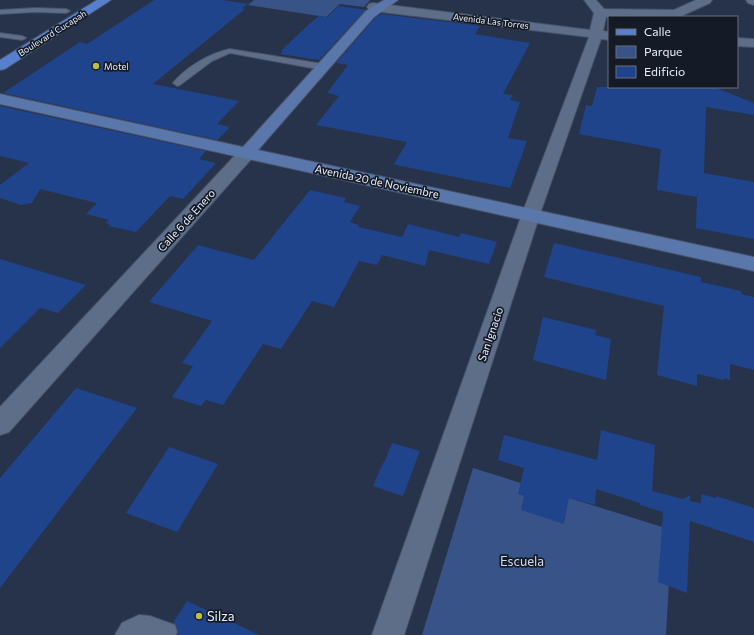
<svg xmlns="http://www.w3.org/2000/svg" width="754" height="635" font-family="Commissioner,sans-serif">
<style>
.green{fill:#375388}
.building{fill:#20448b}
.lines{fill:none;stroke-linecap:round;stroke-linejoin:round}
.service-casing{stroke:#475166;stroke-width:2}
.minor-casing{stroke:#475166;stroke-width:2}
.secondary-casing{stroke:#475166;stroke-width:2}
.primary-casing{stroke:#475166;stroke-width:2}
.service{fill:#5e6e89;fill-rule:evenodd}
.minor{fill:#5e6e89;fill-rule:evenodd}
.secondary{fill:#5a77ab;fill-rule:evenodd}
.primary{fill:#567fcd;fill-rule:evenodd}
.poi-dot{fill:#bac045;stroke:#151b26;stroke-width:1.5}
.labels{text-anchor:middle;dominant-baseline:central;stroke-width:3.5;stroke-linejoin:round;paint-order:stroke}
.far-street-label{font-size:9px;fill:#e8effc;stroke:#151b26}
.far-poi-label{font-size:9px;fill:#e8effc;stroke:#151b26;text-anchor:start}
.street-label{font-size:11px;fill:#e8effc;stroke:#151b26}
.near-park-label{font-size:13px;fill:#d0dcf1;stroke:#151b26}
.near-poi-label{font-size:13px;fill:#e8effc;stroke:#151b26;text-anchor:start}
</style>
<rect width="100%" height="100%" fill="#26334b"/>
<!-- green -->
<path class="green" d="M 254,0 L 370,0 L 364,7 L 340,4 L 326,17 L 248,5 Z
M 473,468 L 672,530 L 666,635 L 422,635 Z"/>
<!-- building -->
<path class="building" d="M 154,0 L 223,0 L 248,4 L 242,8 L 245,9 L 153,84 L 239,101 L 217,124 L 230,127 L 217,140 L 3,93 L 80,42 L 87,44 Z
M 339,6 L 366,10 L 319,60 L 280,54 L 283,51 L 281,51 L 309,24 L 319,16 L 327,17 Z
M 381,14 L 474,25 L 480,26 L 475,34 L 530,43 L 503,94 L 513,95 L 510,100 L 520,102 L 508,138 L 527,141 L 510,188 L 396,165 L 394,164 L 407,142 L 316,125 L 339,96 L 327,93 L 348,65 L 336,63 L 375,18 Z
M 597,87 L 714,87 L 754,103 L 754,115 L 706,107 L 704,173 L 754,182 L 754,239 L 696,228 L 697,197 L 657,190 L 661,149 L 579,134 L 586,105 L 592,106 Z
M 0,106 L 206,151 L 199,159 L 216,163 L 183,199 L 170,196 L 136,232 L 109,226 L 110,224 L 105,223 L 109,220 L 86,214 L 97,203 L 40,189 L 32,203 L 21,205 L 0,198 L 0,185 L 29,163 L 0,156 Z
M 310,190 L 346,198 L 344,202 L 360,206 L 350,222 L 359,225 L 358,227 L 402,237 L 408,224 L 459,237 L 461,233 L 497,242 L 489,264 L 429,250 L 425,266 L 382,255 L 377,265 L 359,261 L 334,307 L 312,301 L 281,349 L 263,344 L 223,405 L 206,400 L 201,406 L 172,397 L 193,366 L 182,363 L 212,321 L 149,302 L 198,245 L 254,260 Z
M 554,243 L 701,277 L 701,282 L 741,291 L 741,294 L 754,297 L 754,370 L 730,364 L 730,380 L 724,378 L 724,380 L 697,374 L 697,386 L 657,375 L 664,306 L 544,277 Z
M 0,259 L 86,285 L 58,313 L 40,308 L 0,348 Z
M 543,317 L 596,330 L 595,335 L 611,339 L 606,380 L 533,360 Z
M 76,388 L 137,408 L 0,588 L 0,478 Z
M 601,430 L 655,445 L 652,491 L 683,499 L 690,495 L 690,501 L 701,503 L 701,494 L 716,498 L 716,496 L 754,508 L 754,542 L 690,521 L 687,593 L 658,582 L 663,512 L 640,505 L 640,503 L 596,489 L 595,505 L 569,498 L 564,524 L 521,510 L 524,496 L 518,494 L 524,468 L 498,460 L 504,435 L 597,460 Z
M 392,443 L 420,451 L 403,496 L 373,486 L 383,463 L 384,463 Z
M 169,447 L 218,464 L 177,532 L 126,513 Z
M 187,601 L 260,635 L 178,635 L 178,632 L 176,625 L 173,623 Z"/>
<g class="lines">
<!-- service casing -->
<g class="service-casing">
<path id="service" d="M 35,8 L 66,9 L 70,11 L 66,13 L 35,12 L 0,14 L 0,10 Z
M 0,33 L 22,36 L 26,38 L 22,40 L 0,37 Z
M 230,49 L 323,64 L 327,67 L 323,70 L 230,53 L 212,61 L 180,85 L 177,86 L 173,83 C 186,67 210,53 230,49 Z
M 139,615 L 150,616 L 175,625 L 177,632 L 176,635 L 115,635 L 122,623 Z"/>
</g>
<!-- minor casing -->
<g class="minor-casing">
<path id="minor" d="M 584,0 L 596,0 L 604,9 L 674,10 L 696,0 L 712,0 L 710,3 L 679,17 L 606,17 L 603,31 L 609,32 L 609,40 L 601,39 L 540,214 L 404,635 L 372,635 L 522,214 L 589,37 L 373,11 L 369,10 L 367,7 L 369,4 L 373,3 L 590,30 L 594,13 Z
M 746,0 L 754,0 L 754,5 L 748,3 Z
M 737,38 L 754,39 L 754,47 L 737,46 Z
M 247,148 L 253,149 L 255,153 L 253,157 L 9,432 L 0,435 L 0,407 L 241,149 Z"/>
</g>
<!-- secondary casing -->
<g class="secondary-casing">
<path id="secondary" d="M 384,0 L 398,0 L 374,17 L 258,150 L 754,257 L 754,271 L 0,104 L 0,94 L 243,147 L 366,11 Z"/>
</g>
<!-- primary casing -->
<g class="primary-casing">
<path id="primary" d="M 97,0 L 111,0 L 5,69 L 0,70 L 0,60 Z"/>
</g>
<!-- service -->
<use href="#service" class="service"/>
<!-- minor -->
<use href="#minor" class="minor"/>
<!-- secondary -->
<use href="#secondary" class="secondary"/>
<!-- primary -->
<use href="#primary" class="primary"/>
</g>
<!-- markers -->
<g class="poi-dot">
<circle cx="96" cy="66" r="4"/>
<circle cx="199" cy="616" r="4"/>
</g>
<g class="labels">
<!-- far-street labels -->
<g class="far-street-label">
<text transform="translate(491 21) rotate(7)">Avenida Las Torres</text>
<text transform="translate(52 33) rotate(-32)">Boulevard Cucapah</text>
</g>
<!-- far-poi labels -->
<g class="far-poi-label">
<text x="104" y="66">Motel</text>
</g>
<!-- street labels -->
<g class="street-label">
<text transform="translate(377 181) rotate(12)">Avenida 20 de Noviembre</text>
<text transform="translate(186 220) rotate(-48)">Calle 6 de Enero</text>
<text transform="translate(490 334) rotate(-71)">San Ignacio</text>
</g>
<!-- near-park labels -->
<g class="near-park-label">
<text x="522" y="561">Escuela</text>
</g>
<!-- near-poi labels -->
<g class="near-poi-label">
<text x="207" y="616">Silza</text>
</g>
</g>
<!-- legend -->
<rect x="608" y="16" width="130" height="72" fill="#151b26" stroke="#69707c"/>
<rect x="616" y="29" width="20" height="6" fill="#567fcd" stroke="#69707c"/>
<text x="644" y="36" font-size="12" fill="#e8effc">Calle</text>
<rect x="616" y="46" width="20" height="12" fill="#375388" stroke="#69707c"/>
<text x="644" y="56" font-size="12" fill="#e8effc">Parque</text>
<rect x="616" y="66" width="20" height="12" fill="#20448b" stroke="#69707c"/>
<text x="644" y="76" font-size="12" fill="#e8effc">Edificio</text>
</svg>
